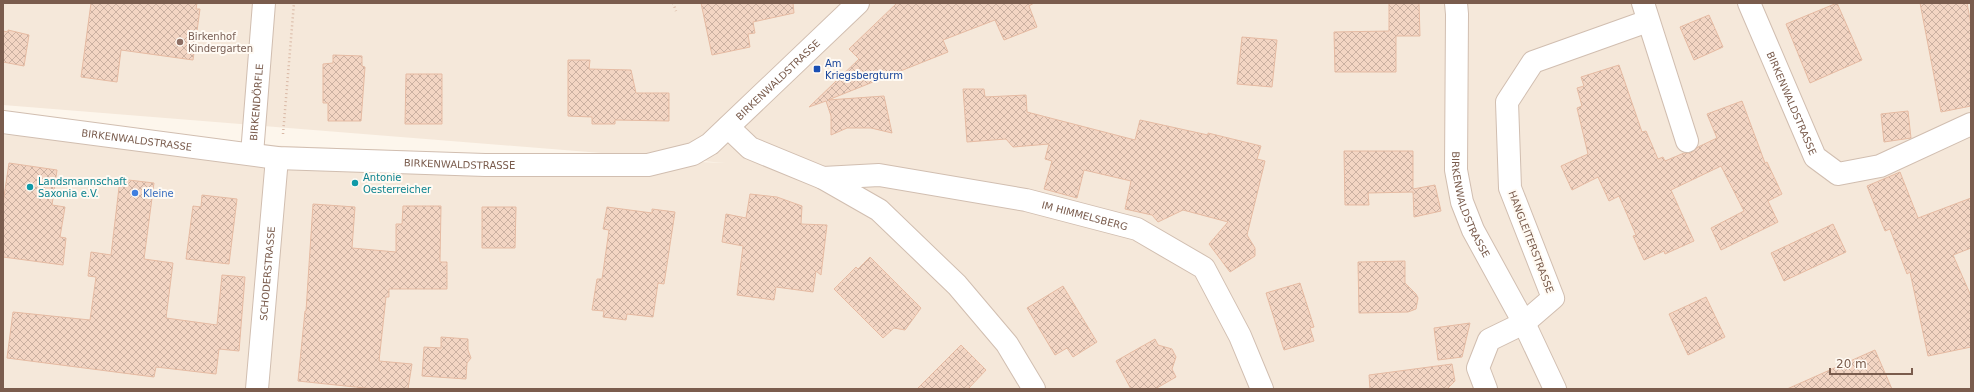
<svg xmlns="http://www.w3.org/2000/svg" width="1974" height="392" font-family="'DejaVu Sans',sans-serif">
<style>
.residential{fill:#f5e8da}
.building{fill:url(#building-cross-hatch);stroke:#e6bba3}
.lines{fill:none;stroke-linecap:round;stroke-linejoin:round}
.minor-casing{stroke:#d1beb0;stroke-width:24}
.path{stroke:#d9b8a5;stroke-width:2.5;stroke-dasharray:1 3;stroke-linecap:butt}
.minor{stroke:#fff;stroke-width:22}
.education-dot{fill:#8d6e63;stroke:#fffaf3;stroke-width:1.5}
.transit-dot{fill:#1a4fb4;stroke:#fffaf3;stroke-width:1.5}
.culture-dot{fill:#0f9aa8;stroke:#fffaf3;stroke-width:1.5}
.shop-dot{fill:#3f7fe0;stroke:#fffaf3;stroke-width:1.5}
.labels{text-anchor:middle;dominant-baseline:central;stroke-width:4;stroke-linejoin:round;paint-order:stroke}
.education-label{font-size:10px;fill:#785e54;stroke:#fffaf3;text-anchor:start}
.transit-label{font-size:10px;fill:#164399;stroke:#fffaf3;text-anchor:start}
.street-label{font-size:10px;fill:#7a5c4d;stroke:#fffaf3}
.culture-label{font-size:10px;fill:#0d838f;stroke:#fffaf3;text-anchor:start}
.shop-label{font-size:10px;fill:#366cbe;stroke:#fffaf3;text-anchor:start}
</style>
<defs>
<pattern id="building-cross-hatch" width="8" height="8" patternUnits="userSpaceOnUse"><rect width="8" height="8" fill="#f3d5c3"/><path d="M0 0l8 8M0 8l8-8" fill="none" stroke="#cab0a1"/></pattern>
</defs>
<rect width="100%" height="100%" fill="#fdf6ec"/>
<!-- residential -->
<path class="residential" d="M 3,3 L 1971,3 L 1971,389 L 3,389 L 3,135 L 726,163 L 3,105 Z"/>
<!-- building -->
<path class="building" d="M 91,3 L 197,3 L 196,9 L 200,9 L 193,60 L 121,50 L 117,82 L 81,77 Z
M 701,3 L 793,3 L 794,13 L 753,22 L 755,33 L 748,34 L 750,47 L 712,55 Z
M 897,3 L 1034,3 L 1029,6 L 1037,27 L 1004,40 L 995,20 L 943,40 L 948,52 L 828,100 L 884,96 L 892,133 L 871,128 L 847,128 L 831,135 L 831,116 L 826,101 L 809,107 L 859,59 L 849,49 Z
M 1389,3 L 1419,3 L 1420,36 L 1396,36 L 1396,72 L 1335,72 L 1334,32 L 1389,31 Z
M 1837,3 L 1862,60 L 1810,83 L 1786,24 Z
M 1920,3 L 1967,3 L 1971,24 L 1971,106 L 1941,112 Z
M 1709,15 L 1723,47 L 1694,60 L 1680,27 Z
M 8,30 L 29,35 L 24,66 L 3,62 L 3,31 L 8,32 Z
M 1242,37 L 1277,40 L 1272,87 L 1237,84 Z
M 333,55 L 362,56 L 362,66 L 365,67 L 361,121 L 328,121 L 328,103 L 323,103 L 323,64 L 333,63 Z
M 568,60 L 590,60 L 589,69 L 631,70 L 636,93 L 669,93 L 669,121 L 615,120 L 615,124 L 592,124 L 592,117 L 568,116 Z
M 1619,65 L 1642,132 L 1646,131 L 1658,159 L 1663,157 L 1665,161 L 1684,153 L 1691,153 L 1698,147 L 1717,138 L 1707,114 L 1742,101 L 1765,163 L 1767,162 L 1782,194 L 1768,201 L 1778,222 L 1721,250 L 1711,228 L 1744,211 L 1721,166 L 1671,190 L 1694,241 L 1665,254 L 1664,251 L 1644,260 L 1633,236 L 1636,235 L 1619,196 L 1609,201 L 1598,177 L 1572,190 L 1561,166 L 1588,154 L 1577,108 L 1582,106 L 1577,88 L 1584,86 L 1581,77 Z
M 406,74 L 442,74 L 442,124 L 405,124 Z
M 963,89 L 984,89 L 985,97 L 1026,95 L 1027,112 L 1135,140 L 1140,120 L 1208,135 L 1208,133 L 1261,146 L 1257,159 L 1265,161 L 1247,235 L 1255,248 L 1255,256 L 1230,272 L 1209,244 L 1228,222 L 1183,210 L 1158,222 L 1152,215 L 1125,209 L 1131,181 L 1084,170 L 1077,198 L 1044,189 L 1052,161 L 1045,159 L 1049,144 L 1013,147 L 1006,139 L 967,142 Z
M 1908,111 L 1911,138 L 1884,142 L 1881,114 Z
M 1344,151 L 1413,151 L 1413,189 L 1435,185 L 1441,211 L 1414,217 L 1413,192 L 1368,193 L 1369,205 L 1345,205 Z
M 9,163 L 57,170 L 52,205 L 65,207 L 60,237 L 66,238 L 63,265 L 3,257 L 3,203 Z
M 1900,172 L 1918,218 L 1971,198 L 1971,248 L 1953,255 L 1971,296 L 1971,347 L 1928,356 L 1910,272 L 1907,274 L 1890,229 L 1885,231 L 1867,186 Z
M 120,179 L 154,183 L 144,259 L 173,263 L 166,318 L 217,325 L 222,275 L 245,277 L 239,351 L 219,349 L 216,374 L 156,367 L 154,377 L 7,358 L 13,312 L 90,320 L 96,277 L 88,276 L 91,252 L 111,255 Z
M 750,194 L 777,197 L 802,206 L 801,224 L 827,225 L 821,275 L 816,271 L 813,292 L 776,287 L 774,300 L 737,295 L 743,246 L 722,242 L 726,214 L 746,218 Z
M 202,195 L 237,199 L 229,264 L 186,259 L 193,206 L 201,207 Z
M 313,204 L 355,207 L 352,248 L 396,252 L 396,224 L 402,224 L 403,206 L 441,206 L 440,262 L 447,262 L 447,289 L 389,289 L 389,297 L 386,297 L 379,361 L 412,364 L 408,389 L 374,389 L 298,381 L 305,311 L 306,311 Z
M 482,207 L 516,207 L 515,248 L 482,248 Z
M 607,207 L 652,213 L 652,209 L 675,212 L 664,284 L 658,283 L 653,317 L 627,314 L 626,320 L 603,317 L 604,311 L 592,310 L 597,279 L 602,279 L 609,230 L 603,229 Z
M 1833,224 L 1846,252 L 1784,281 L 1771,253 Z
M 870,257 L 921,308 L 905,330 L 894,328 L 883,338 L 834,289 L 856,267 L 858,269 Z
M 1405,261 L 1405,283 L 1416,294 L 1418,298 L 1416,309 L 1408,312 L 1359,313 L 1358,262 Z
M 1300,283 L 1314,327 L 1310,328 L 1314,341 L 1284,350 L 1266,293 Z
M 1063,286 L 1097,342 L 1073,357 L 1067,348 L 1055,355 L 1027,308 Z
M 1706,297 L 1725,337 L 1688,355 L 1669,314 Z
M 1470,323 L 1462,357 L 1438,360 L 1434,328 Z
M 441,337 L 468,339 L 468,350 L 471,358 L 467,363 L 466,379 L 422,376 L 424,347 L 441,348 Z
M 1155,339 L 1158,345 L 1172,349 L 1176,357 L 1172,369 L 1176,377 L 1155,389 L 1131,389 L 1116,361 Z
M 961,345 L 986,370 L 968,389 L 917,389 Z
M 1875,350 L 1892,389 L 1787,389 Z
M 1452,364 L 1455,381 L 1447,389 L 1370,389 L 1369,375 Z"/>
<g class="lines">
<!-- minor casing -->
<g class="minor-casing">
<g id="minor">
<path id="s1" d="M 1456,3 L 1457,14 L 1456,170 L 1462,202 L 1473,230 L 1524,323 L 1555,389"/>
<path d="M 1643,3 L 1687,141"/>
<path id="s2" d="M 1749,3 L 1815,157 L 1838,174 L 1880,166 L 1971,124"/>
<path id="s3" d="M 3,122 L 277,158 L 485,165 L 648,165 L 693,154 L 710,144 L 858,3"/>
<path d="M 728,127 L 750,148 L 823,178 L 879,210 L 957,285 L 1007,344 L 1034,389"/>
<path id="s4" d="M 252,154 L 264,3"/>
<path id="s5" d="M 823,178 L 879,175 L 1026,200 L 1137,229 L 1204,268 L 1240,336 L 1262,389"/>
<path id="s6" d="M 257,389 L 277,158"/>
<path d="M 1486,389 L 1478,368 L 1489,340 L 1524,323 L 1553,298 L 1510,188 L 1507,102 L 1533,62 L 1648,21"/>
</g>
</g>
<!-- path -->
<path class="path" d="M 673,3 L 676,11
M 283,134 L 294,3"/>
<!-- minor -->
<use href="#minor" class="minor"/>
</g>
<!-- markers -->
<circle class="education-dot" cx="180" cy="42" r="4"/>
<rect class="transit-dot" x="813" y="65" width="8" height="8" rx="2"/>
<g class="culture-dot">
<circle cx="355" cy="183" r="4"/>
<circle cx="30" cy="187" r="4"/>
</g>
<circle class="shop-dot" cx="135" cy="193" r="4"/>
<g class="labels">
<!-- education labels -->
<g class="education-label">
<text x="188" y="36">Birkenhof<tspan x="188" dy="12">Kindergarten</tspan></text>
</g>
<!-- transit labels -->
<g class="transit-label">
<text x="825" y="63">Am<tspan x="825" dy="12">Kriegsbergturm</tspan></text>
</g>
<!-- street labels -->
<g class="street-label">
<text stroke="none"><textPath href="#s3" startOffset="807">BIRKENWALDSTRASSE</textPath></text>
<text stroke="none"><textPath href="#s4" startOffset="52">BIRKENDÖRFLE</textPath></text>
<text stroke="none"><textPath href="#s2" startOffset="109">BIRKENWALDSTRASSE</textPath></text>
<text stroke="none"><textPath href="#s3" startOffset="135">BIRKENWALDSTRASSE</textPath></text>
<text stroke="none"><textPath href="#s3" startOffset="459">BIRKENWALDSTRASSE</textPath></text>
<text stroke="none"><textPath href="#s1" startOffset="204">BIRKENWALDSTRASSE</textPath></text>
<text stroke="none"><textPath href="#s5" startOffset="266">IM HIMMELSBERG</textPath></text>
<text transform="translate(1531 242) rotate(69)">HANGLEITERSTRASSE</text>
<text stroke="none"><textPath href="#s6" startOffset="116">SCHODERSTRASSE</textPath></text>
</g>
<!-- culture labels -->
<g class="culture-label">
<text x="363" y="177">Antonie<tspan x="363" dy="12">Oesterreicher</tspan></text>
<text x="38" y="181">Landsmannschaft<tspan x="38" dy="12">Saxonia e.V.</tspan></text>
</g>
<!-- shop labels -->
<g class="shop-label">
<text x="143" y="193">Kleine</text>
</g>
</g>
<!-- border -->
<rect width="1974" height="392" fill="none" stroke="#7a5c4d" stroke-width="8"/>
<!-- scale -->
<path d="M1830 368v6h82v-6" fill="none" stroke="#7a5c4d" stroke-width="2"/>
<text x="1836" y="368" font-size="12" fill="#7a5c4d" stroke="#fffaf3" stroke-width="3" paint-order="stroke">20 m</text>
</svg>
